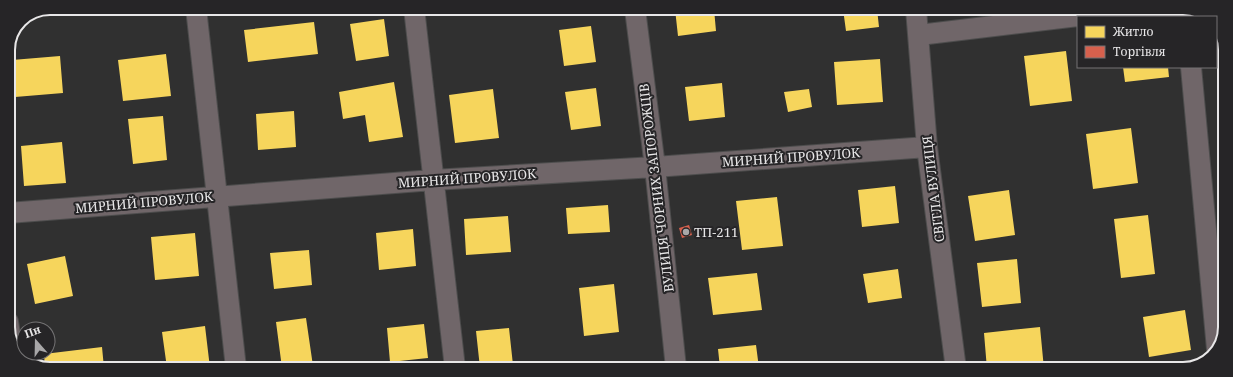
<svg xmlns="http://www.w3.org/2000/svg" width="1233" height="377" font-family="'Noto Serif',serif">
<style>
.homes{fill:#f6d55c}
.shops{fill:#d6604d}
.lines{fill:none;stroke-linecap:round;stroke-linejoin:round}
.minor-casing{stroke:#4d4d4d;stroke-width:22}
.minor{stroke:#706669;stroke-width:20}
.poi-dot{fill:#a8a7a8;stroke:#262527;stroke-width:1.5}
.labels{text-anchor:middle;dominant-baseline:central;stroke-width:4;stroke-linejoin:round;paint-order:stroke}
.street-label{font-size:13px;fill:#e8e7e8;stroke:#262527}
.poi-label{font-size:13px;fill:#e8e7e8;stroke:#262527;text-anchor:start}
.rim{fill:none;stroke:#e8e7e8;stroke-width:2}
</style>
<rect width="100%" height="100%" fill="#303030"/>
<!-- homes -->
<path class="homes" d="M 67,8 L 92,8 L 92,10 L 67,13 Z
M 439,9 L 465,9 L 465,10 L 440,14 Z
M 675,9 L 714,9 L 716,31 L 678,36 Z
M 843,9 L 877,9 L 879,27 L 846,31 Z
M 384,19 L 389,56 L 356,61 L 350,24 Z
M 314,22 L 318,54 L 248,62 L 244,30 Z
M 591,26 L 596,62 L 564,66 L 559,30 Z
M 1066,51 L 1072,101 L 1030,106 L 1024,56 Z
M 166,54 L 171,96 L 123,101 L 118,60 Z
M 60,56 L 63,93 L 15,97 L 12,60 Z
M 880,59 L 883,102 L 837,105 L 834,62 Z
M 1123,67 L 1168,67 L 1169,77 L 1125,82 Z
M 394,82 L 403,137 L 369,142 L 365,115 L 343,119 L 339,92 Z
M 722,83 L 725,117 L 689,121 L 685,87 Z
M 596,88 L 601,126 L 571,130 L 565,92 Z
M 493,89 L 499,138 L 455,143 L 449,95 Z
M 809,89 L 812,107 L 788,112 L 784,92 Z
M 294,111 L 296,147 L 258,150 L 256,114 Z
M 163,116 L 167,160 L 133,164 L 128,119 Z
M 1131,128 L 1138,183 L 1093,189 L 1086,134 Z
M 62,142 L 66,183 L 24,186 L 21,146 Z
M 895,186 L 899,223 L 862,227 L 858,190 Z
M 1009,190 L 1015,235 L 975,241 L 968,196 Z
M 777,197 L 783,246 L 742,250 L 736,201 Z
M 608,205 L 610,232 L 568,234 L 566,208 Z
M 1148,215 L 1155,274 L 1121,278 L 1114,219 Z
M 508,216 L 511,252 L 466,255 L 464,219 Z
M 413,229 L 416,266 L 379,270 L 376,233 Z
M 195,233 L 199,276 L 155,280 L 151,237 Z
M 309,250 L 312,285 L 274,289 L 270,253 Z
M 65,256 L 73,296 L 35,304 L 27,264 Z
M 1017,259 L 1021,303 L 982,307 L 977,263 Z
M 898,269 L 902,298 L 868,303 L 863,274 Z
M 757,273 L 762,310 L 713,315 L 708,278 Z
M 614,284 L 619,332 L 584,336 L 579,288 Z
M 1185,310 L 1191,350 L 1149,357 L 1143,317 Z
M 306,318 L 313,366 L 282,368 L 276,322 Z
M 424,324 L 428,358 L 390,362 L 387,328 Z
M 205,326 L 210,368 L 167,368 L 162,332 Z
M 1040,327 L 1044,369 L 987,369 L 984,333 Z
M 509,328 L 513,365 L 480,368 L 476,331 Z
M 756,345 L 759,368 L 720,368 L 718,349 Z
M 102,347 L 104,368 L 45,368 L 44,354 Z
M 617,364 L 618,368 L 587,368 L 586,367 Z"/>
<!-- shops -->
<path class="shops" d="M 689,225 L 692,235 L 682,238 L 679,228 Z"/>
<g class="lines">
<!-- minor casing -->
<g class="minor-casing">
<path id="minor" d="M 196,8 L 236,368
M 414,8 L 455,368
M 635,9 L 655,167 L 676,368
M 916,9 L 927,147 L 956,369
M 1185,9 L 1186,17
M 919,35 L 1137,9
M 1191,67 L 1217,349
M 8,213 L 433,180 L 655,167 L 927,147
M 8,322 L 10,334"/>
</g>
<!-- minor -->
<use href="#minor" class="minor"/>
</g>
<!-- markers -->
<circle class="poi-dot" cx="686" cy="232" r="4"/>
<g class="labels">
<!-- street labels -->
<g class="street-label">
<text transform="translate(791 157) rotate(-4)">МИРНИЙ ПРОВУЛОК</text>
<text transform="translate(467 178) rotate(-4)">МИРНИЙ ПРОВУЛОК</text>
<text transform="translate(656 188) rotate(-97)">ВУЛИЦЯ ЧОРНИХ ЗАПОРОЖЦІВ</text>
<text transform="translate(933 189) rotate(-97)">СВІТЛА ВУЛИЦЯ</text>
<text transform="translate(144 202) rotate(-5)">МИРНИЙ ПРОВУЛОК</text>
</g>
<!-- poi labels -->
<g class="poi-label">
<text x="694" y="232">ТП-211</text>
</g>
</g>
<!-- crop -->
<path d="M0 0H1233V377H0ZM50 15H1183A35 35 0 0 1 1218 50V327A35 35 0 0 1 1183 362H50A35 35 0 0 1 15 327V50A35 35 0 0 1 50 15Z" fill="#262527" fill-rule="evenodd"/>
<path class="rim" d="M50 15H1183A35 35 0 0 1 1218 50V327A35 35 0 0 1 1183 362H50A35 35 0 0 1 15 327V50A35 35 0 0 1 50 15Z"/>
<!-- legend -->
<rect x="1077" y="16" width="140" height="52" fill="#262527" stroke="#747374"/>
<rect x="1085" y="26" width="20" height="12" fill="#f6d55c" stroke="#747374"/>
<text x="1113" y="36" font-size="12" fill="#e8e7e8">Житло</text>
<rect x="1085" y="46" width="20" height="12" fill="#d6604d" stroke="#747374"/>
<text x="1113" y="56" font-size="12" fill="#e8e7e8">Торгівля</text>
<!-- north arrow -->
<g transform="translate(36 341) rotate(340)"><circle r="19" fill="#262527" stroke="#747374"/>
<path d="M0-3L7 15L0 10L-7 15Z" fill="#a8a7a8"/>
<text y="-6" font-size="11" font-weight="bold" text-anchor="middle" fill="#e8e7e8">Пн</text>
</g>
</svg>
